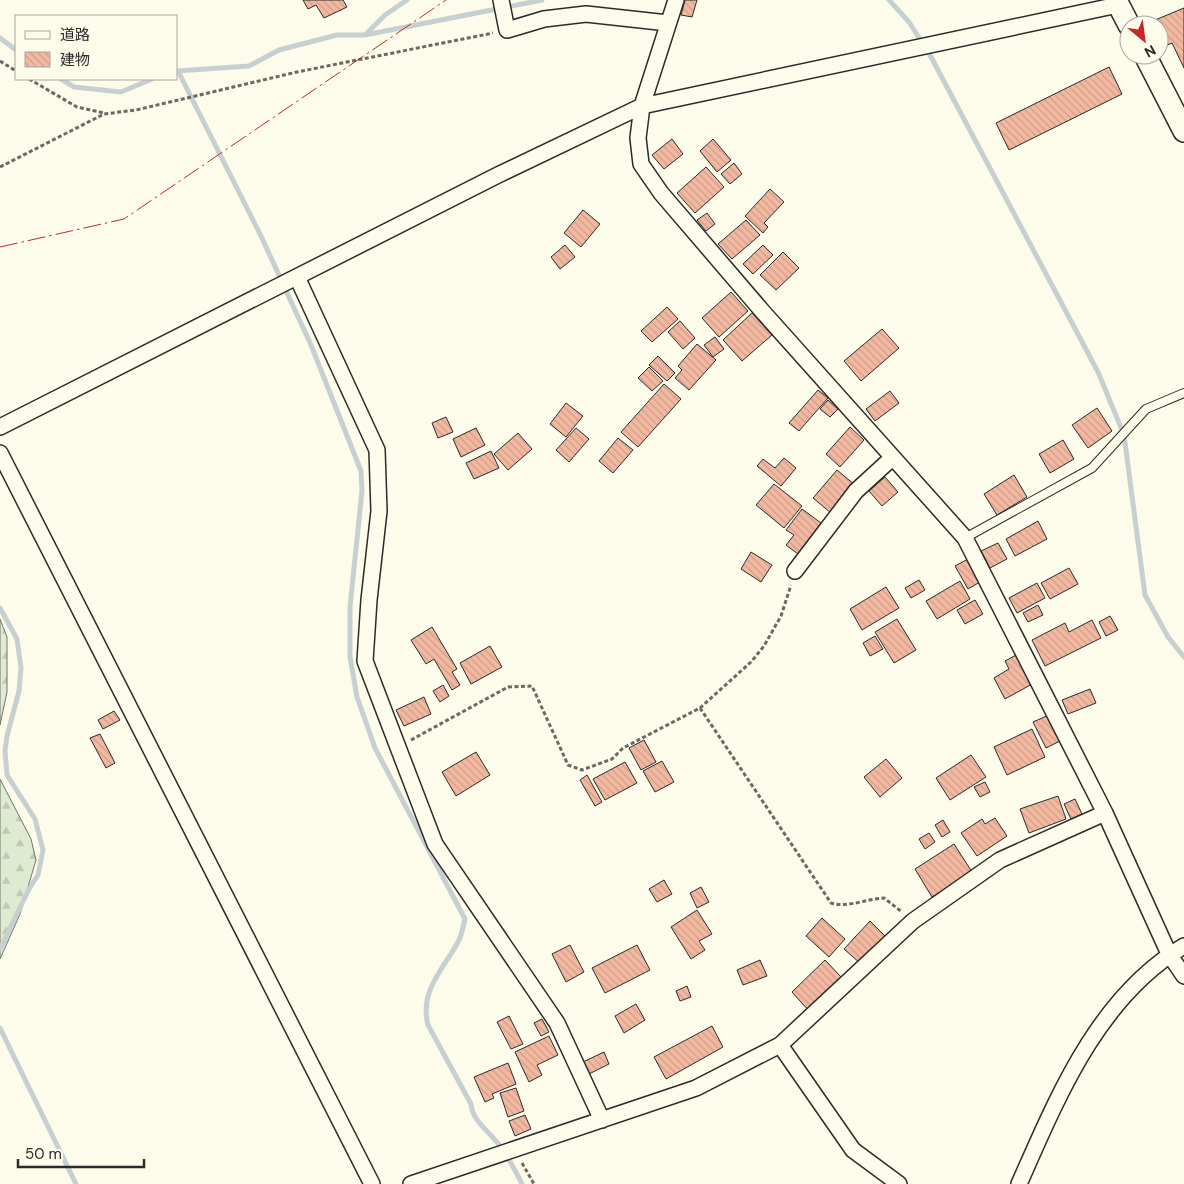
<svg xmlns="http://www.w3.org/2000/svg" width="1184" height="1184" font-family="'DM Sans','Noto Sans JP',sans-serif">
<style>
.forest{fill:url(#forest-firs);stroke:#74746e}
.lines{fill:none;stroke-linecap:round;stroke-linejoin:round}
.stream{stroke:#c7d0d0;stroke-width:5}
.building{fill:url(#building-back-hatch);stroke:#2b2b2b}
.lane-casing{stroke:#2b2b2b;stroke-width:10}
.street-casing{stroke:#2b2b2b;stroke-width:18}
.secondary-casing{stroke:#2b2b2b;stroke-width:24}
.path{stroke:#6a6964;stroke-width:3;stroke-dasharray:4 2.5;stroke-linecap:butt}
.lane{stroke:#fdfbea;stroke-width:8}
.street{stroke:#fdfbea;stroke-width:15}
.secondary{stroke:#fdfbea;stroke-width:21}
.power{stroke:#c62828;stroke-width:1;stroke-dasharray:18 4 2.5 4;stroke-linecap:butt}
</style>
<defs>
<pattern id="forest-firs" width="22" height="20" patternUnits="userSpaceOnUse" patternTransform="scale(1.25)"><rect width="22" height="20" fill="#deebd1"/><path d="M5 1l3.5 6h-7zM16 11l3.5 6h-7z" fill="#bfcab4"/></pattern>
<pattern id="building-back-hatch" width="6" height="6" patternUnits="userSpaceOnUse" patternTransform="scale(1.25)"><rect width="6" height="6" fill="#f2b8a0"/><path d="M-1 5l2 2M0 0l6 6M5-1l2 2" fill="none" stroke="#d09e8a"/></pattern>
</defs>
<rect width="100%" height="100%" fill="#fdfbea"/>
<!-- forest -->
<path class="forest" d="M 0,619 L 7,637 L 7,692 L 0,725 Z
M 0,779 L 31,839 L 36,860 L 20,914 L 0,959 Z"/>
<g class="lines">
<!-- stream -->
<path class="stream" d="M 889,0 L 909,22 L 930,55 L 1098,372 L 1124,435 L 1145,595 L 1168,637 L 1184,657
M 365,35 L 385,15 L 407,0
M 0,38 L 16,50
M 177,71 L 249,66 L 279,50 L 337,35 L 365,35 L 542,0
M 178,71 L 261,236 L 311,345 L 361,471 L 362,491 L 350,607 L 350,657 L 357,697 L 375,748 L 465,919 C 463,926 462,935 458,942 C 443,970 419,991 428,1025 L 471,1104 C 472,1121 490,1132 500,1146 C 509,1158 515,1170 522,1184
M 61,79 L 74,87 L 121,92 L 152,79
M 0,608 L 17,639 L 21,668 L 19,691 L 7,736 L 5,751 L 7,775 L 35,819 L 43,850 L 38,875 L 29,889 L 0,949
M 0,1028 L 76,1184"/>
</g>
<!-- building -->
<path class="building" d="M 303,0 L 343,0 L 347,7 L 324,18 L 316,5 L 308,9 Z
M 685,0 L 697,0 L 692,17 L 681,15 Z
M 1184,8 L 1184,68 L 1172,43 L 1159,49 L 1159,25 L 1143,25 Z
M 1109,67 L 1122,94 L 1009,150 L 996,123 Z
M 672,139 L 683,154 L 664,169 L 652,155 Z
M 713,139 L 731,160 L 717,172 L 700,151 Z
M 734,163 L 742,174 L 730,184 L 721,174 Z
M 706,167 L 724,187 L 695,213 L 677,193 Z
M 770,189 L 784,202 L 764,223 L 768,227 L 763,233 L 745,216 Z
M 583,210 L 600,224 L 581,247 L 564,233 Z
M 707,213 L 715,224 L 706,231 L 697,220 Z
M 746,220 L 760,235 L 732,259 L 718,244 Z
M 565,245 L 575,257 L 560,269 L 551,257 Z
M 763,245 L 773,255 L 753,274 L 743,264 Z
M 783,252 L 799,268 L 776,290 L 760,275 Z
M 731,292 L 748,311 L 719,337 L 702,318 Z
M 667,307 L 678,319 L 652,342 L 641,331 Z
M 752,313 L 772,335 L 742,361 L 723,340 Z
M 680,321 L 695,338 L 683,349 L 668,332 Z
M 882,329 L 899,348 L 861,381 L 844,361 Z
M 715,337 L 724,349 L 713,357 L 704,345 Z
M 697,344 L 716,360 L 689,390 L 675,378 L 682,370 L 678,366 Z
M 658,356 L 675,373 L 667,381 L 649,365 Z
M 649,367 L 663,381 L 652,391 L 638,378 Z
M 664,384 L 681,399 L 638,447 L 621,432 Z
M 818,390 L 828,398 L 799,431 L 789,423 Z
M 890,391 L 899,403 L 875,421 L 866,409 Z
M 828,400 L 838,409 L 830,417 L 820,409 Z
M 566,403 L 583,416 L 566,437 L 550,424 Z
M 1097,408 L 1112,431 L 1088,448 L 1072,425 Z
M 446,417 L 453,432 L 438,438 L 432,423 Z
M 850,427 L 864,440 L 840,467 L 826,454 Z
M 476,428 L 485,445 L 461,457 L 453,439 Z
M 576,428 L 589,439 L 569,462 L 556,450 Z
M 518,433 L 532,449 L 508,470 L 494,454 Z
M 618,438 L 633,450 L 613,473 L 599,461 Z
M 1063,440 L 1074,459 L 1050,473 L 1039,454 Z
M 491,451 L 499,468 L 474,479 L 466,463 Z
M 784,458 L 796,468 L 781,486 L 757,466 L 763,459 L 775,468 Z
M 837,470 L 855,485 L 831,513 L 813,498 Z
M 1014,475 L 1027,497 L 997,515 L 984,494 Z
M 885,477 L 898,492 L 882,506 L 869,491 Z
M 774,484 L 802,506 L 784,528 L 756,505 Z
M 802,509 L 821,523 L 798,554 L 786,545 L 794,535 L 786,530 Z
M 1038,521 L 1047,539 L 1015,556 L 1006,539 Z
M 998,543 L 1007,559 L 990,568 L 981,551 Z
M 751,552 L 772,565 L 761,582 L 741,569 Z
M 968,559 L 980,582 L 968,589 L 955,566 Z
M 1069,568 L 1078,584 L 1050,599 L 1041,583 Z
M 919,580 L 925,590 L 911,598 L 905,588 Z
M 960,581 L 970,599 L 937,619 L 926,601 Z
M 1037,583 L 1045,598 L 1017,613 L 1009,598 Z
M 886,587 L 899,608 L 862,630 L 850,609 Z
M 975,600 L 983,614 L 965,624 L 957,610 Z
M 1038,605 L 1043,615 L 1028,622 L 1023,613 Z
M 1110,616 L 1118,630 L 1106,636 L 1099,622 Z
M 897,619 L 916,650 L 894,663 L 875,632 Z
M 1092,620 L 1101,638 L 1045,666 L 1032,640 L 1065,623 L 1069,632 Z
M 432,627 L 457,669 L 452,672 L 460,685 L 452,690 L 434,659 L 426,664 L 411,640 Z
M 875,636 L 883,649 L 870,656 L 863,643 Z
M 490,646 L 502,667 L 471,684 L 460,663 Z
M 1018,654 L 1034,683 L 1005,699 L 994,678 L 1009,669 L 1005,661 Z
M 443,685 L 449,696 L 440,702 L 433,691 Z
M 1090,689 L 1096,703 L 1068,714 L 1062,700 Z
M 424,697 L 431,714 L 404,726 L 396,710 Z
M 114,711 L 120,720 L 103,729 L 98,720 Z
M 1049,715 L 1062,740 L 1046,748 L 1033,722 Z
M 1032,729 L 1045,757 L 1007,775 L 994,747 Z
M 100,734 L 115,763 L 106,768 L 90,738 Z
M 644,740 L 656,762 L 641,770 L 629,748 Z
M 476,752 L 490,775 L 456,796 L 442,772 Z
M 971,755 L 986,777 L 950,800 L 936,778 Z
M 886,759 L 902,778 L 880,797 L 864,777 Z
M 662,761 L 674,782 L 655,792 L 643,771 Z
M 625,762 L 637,783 L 605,800 L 593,779 Z
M 587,775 L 602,802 L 595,806 L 580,780 Z
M 985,782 L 990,792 L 980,797 L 974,787 Z
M 1058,796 L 1066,819 L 1029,833 L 1020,809 Z
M 1075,799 L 1082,814 L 1071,819 L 1064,804 Z
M 995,818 L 1007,836 L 977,856 L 961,833 L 982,819 L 985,824 Z
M 943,820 L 950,832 L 942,837 L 935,825 Z
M 929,833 L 935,842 L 925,849 L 919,839 Z
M 954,844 L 972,872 L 932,897 L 915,869 Z
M 664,880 L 672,894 L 657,902 L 649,889 Z
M 701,887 L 709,902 L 697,908 L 690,893 Z
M 697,910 L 712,934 L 699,941 L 705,950 L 691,959 L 671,927 Z
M 822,918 L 845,939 L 829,957 L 806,936 Z
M 870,921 L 886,937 L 861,964 L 844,949 Z
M 570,945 L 584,972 L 566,982 L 552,954 Z
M 637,945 L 650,970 L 605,993 L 592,968 Z
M 760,960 L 767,976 L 743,985 L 737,970 Z
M 825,960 L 843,979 L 809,1011 L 792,992 Z
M 687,986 L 691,997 L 680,1001 L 676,991 Z
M 636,1004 L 645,1020 L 624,1033 L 615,1016 Z
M 509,1016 L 523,1044 L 511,1049 L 497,1022 Z
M 542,1019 L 549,1032 L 541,1036 L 534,1023 Z
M 712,1026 L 723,1047 L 666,1079 L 654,1057 Z
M 549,1036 L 558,1055 L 537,1065 L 542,1075 L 529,1082 L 515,1052 Z
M 604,1052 L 609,1064 L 587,1075 L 581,1063 Z
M 508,1063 L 516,1084 L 492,1094 L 494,1098 L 485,1102 L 474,1077 Z
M 516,1088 L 524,1111 L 508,1117 L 500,1093 Z
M 525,1115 L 531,1129 L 515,1136 L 509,1121 Z"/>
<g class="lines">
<!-- lane casing -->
<g class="lane-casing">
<path id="lane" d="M 965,538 L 1092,468 L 1146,409 L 1184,393"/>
</g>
<!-- street casing -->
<g class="street-casing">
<path id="street" d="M 501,0 L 507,30 L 544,19 L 586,14 L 668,23
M 676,0 L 642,106 L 638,138 L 641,164 L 661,193 L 763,312 L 965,538 L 1105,813 L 1169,954 L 1184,976
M 297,277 L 377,450 L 379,511 L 369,600 L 365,661 L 435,844 L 557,1023 L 602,1120
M 0,427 L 498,175 L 642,106 L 1118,5
M 0,453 L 372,1184
M 795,571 L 856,491 L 892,458
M 780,1045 L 853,1150 L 899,1184
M 411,1184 L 696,1088 L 780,1045 L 913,921 L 1000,860 L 1105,813
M 1019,1184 C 1058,1096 1098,997 1184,946"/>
</g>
<!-- secondary casing -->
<g class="secondary-casing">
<path id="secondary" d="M 1116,0 L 1129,25
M 1145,55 L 1184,131"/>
</g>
<!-- path -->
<path class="path" d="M 0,61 L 16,71
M 29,79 L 77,107 L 104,113
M 0,167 L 104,114 L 136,110 L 297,72 L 493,33
M 700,708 L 831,903 C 847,908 866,899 884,898 L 902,912
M 411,740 L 508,687 L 532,686 L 568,765 L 582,770 L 612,759 L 623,748 L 700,708 L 751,662 L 764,646 L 781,616 L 791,585
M 522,1163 L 534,1184"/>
<!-- lane -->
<use href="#lane" class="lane"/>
<!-- street -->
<use href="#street" class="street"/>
<!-- secondary -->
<use href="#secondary" class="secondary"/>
<!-- power -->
<path class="power" d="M 0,247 L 124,219 L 446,0"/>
</g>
<!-- legend -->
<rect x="15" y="15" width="162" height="65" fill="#fdfbea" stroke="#a9a89e"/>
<rect x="25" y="31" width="25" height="8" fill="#fdfbea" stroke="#a9a89e"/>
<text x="60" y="40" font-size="15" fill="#2b2b2b">道路</text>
<rect x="25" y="52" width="25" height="15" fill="url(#building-back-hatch)" stroke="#a9a89e"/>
<text x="60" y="65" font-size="15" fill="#2b2b2b">建物</text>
<!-- north arrow -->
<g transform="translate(1144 40) rotate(151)"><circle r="24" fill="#fdfbea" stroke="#a9a89e"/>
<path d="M0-4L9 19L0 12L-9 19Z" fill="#c62828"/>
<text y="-8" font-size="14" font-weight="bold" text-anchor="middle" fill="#2b2b2b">N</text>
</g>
<!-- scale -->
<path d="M18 1159v8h126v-8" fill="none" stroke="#2b2b2b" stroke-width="2.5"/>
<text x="25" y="1159" font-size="15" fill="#2b2b2b" stroke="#fdfbea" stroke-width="4" paint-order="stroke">50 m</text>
</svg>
